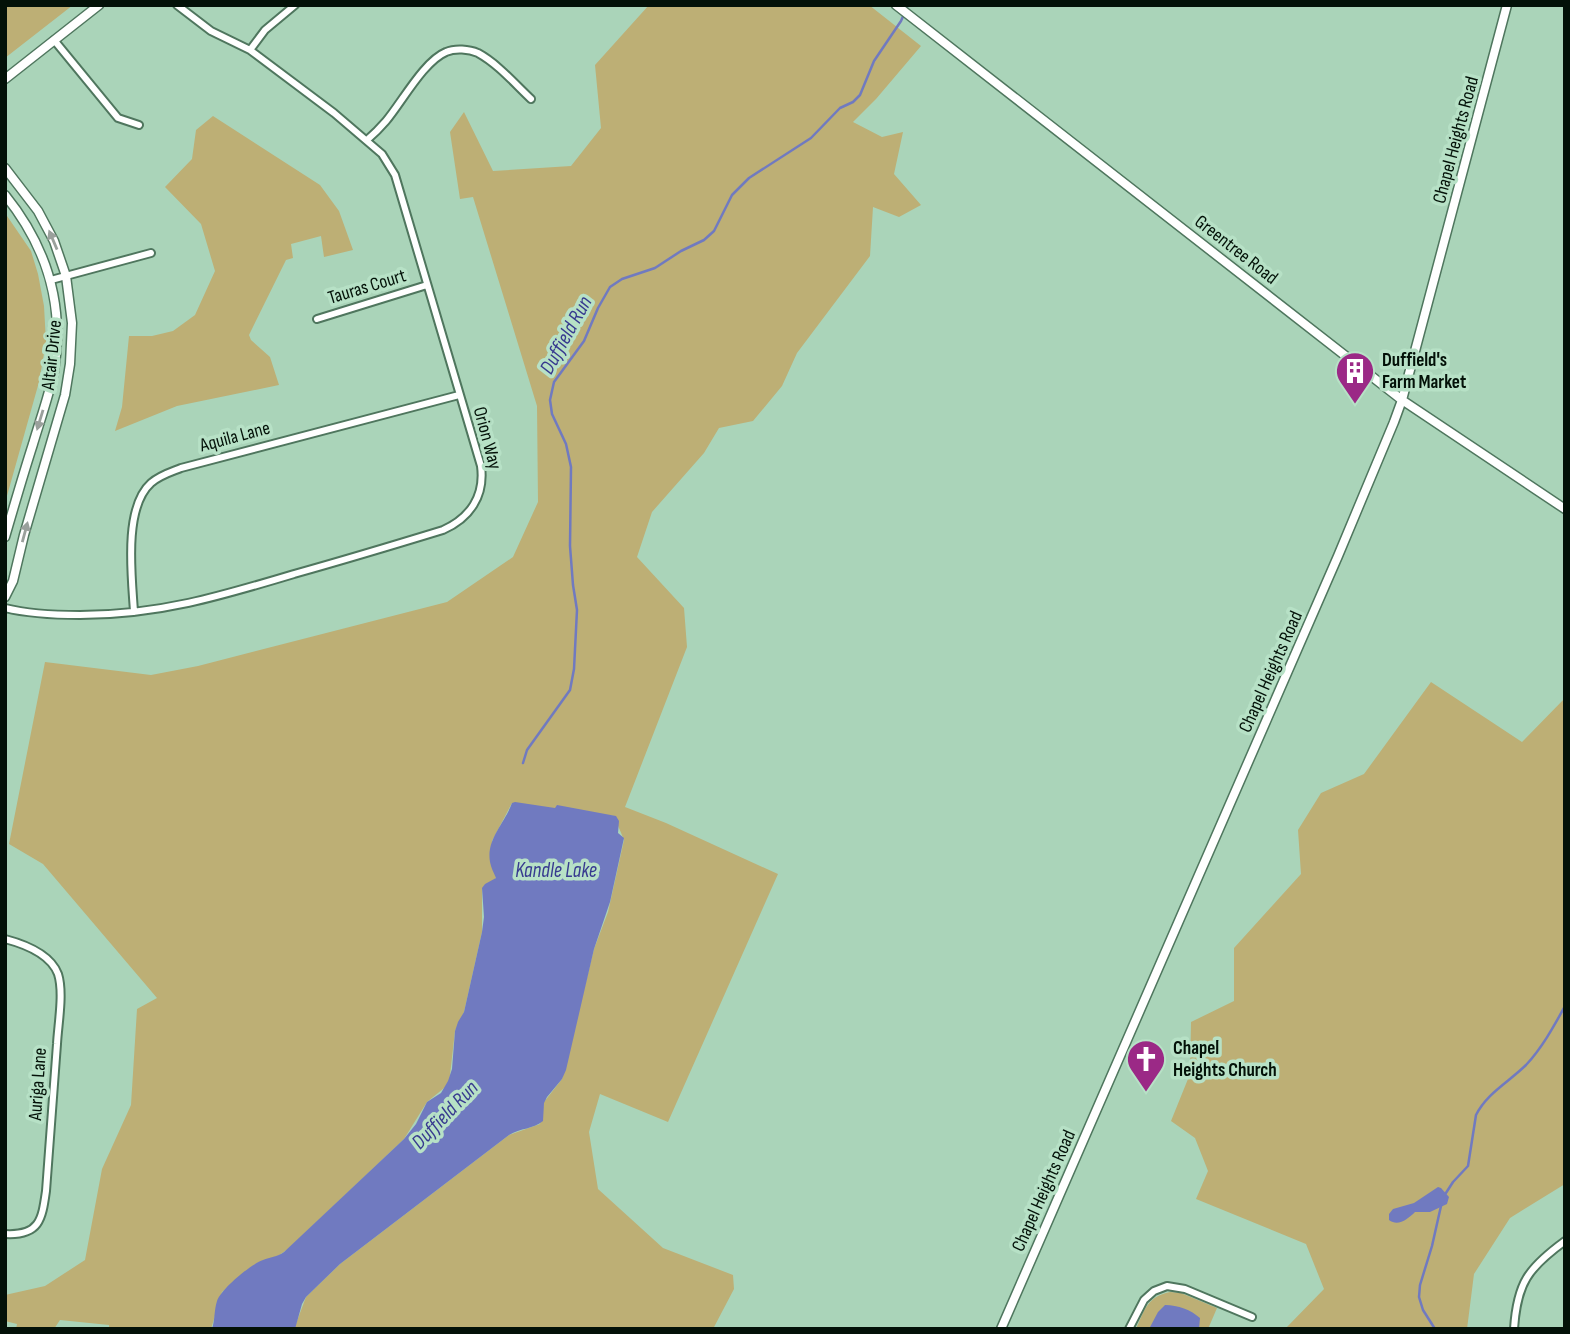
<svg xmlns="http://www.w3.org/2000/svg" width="1570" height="1334" font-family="'Sofia Sans Condensed',sans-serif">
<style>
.green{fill:#bdaf75}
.water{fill:#707ac0}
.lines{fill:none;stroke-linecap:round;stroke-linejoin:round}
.stream{stroke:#707ac0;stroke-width:2.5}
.minor-casing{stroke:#4f765e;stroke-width:10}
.tertiary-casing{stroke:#4f765e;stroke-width:11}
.minor{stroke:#fff;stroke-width:6}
.tertiary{stroke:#fff;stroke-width:8}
.oneway{fill:#9aa09c}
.labels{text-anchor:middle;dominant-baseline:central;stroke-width:7;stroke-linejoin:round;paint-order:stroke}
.street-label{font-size:19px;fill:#031108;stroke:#b7e1c6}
.poi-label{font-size:19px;font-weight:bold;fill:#031108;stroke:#b7e1c6;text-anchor:start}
.water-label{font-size:21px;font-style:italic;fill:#373a8f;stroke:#b7e1c6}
</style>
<rect width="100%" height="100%" fill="#aad4b9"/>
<!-- green -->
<path class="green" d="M 5,5 L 73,5 L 5,58 Z
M 649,5 L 869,5 L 921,46 L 876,99 L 853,122 L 882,137 L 903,132 L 894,174 L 921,205 L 899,217 L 873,207 L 870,256 L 797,353 L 782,386 L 753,421 L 719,428 L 704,453 L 652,512 L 637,557 L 684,608 L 687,647 L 625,807 L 666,823 L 778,874 L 668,1122 L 600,1094 L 589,1132 L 598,1189 L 663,1248 L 733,1275 L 734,1289 L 713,1329 L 294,1329 L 306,1297 L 340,1264 L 509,1135 L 540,1124 L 544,1102 L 562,1079 L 594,949 L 608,912 L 624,840 L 614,816 L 512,803 L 492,841 L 496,878 L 482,889 L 482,932 L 464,1012 L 455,1031 L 449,1084 L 427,1102 L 404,1139 L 288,1249 L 278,1256 L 257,1263 L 222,1292 L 211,1329 L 109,1329 L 109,1325 L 60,1320 L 54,1329 L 16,1329 L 17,1324 L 5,1321 L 5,1295 L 45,1286 L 85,1260 L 102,1169 L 131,1105 L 137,1009 L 157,998 L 43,864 L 9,844 L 45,662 L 151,675 L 198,666 L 447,602 L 513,557 L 538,502 L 537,406 L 473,197 L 460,199 L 450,132 L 464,112 L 493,171 L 571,166 L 601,128 L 595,65 Z
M 213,116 L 320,185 L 339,211 L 353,250 L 324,257 L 321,236 L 291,244 L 293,258 L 286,260 L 249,335 L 251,340 L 270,357 L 279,385 L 177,406 L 115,431 L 122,407 L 129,336 L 152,336 L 173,331 L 195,315 L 215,271 L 201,224 L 165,187 L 192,159 L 196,130 Z
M 5,213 L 31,251 L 38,274 L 44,306 L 46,342 L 39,382 L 5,503 Z
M 1431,682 L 1522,742 L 1565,698 L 1565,1184 L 1510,1218 L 1474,1274 L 1467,1329 L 1285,1329 L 1324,1289 L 1306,1244 L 1196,1199 L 1208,1171 L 1195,1138 L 1171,1121 L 1190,1074 L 1191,1022 L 1234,1001 L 1234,948 L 1301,874 L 1298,830 L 1321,793 L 1364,774 Z
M 1170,1292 L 1181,1293 L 1217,1308 L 1208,1329 L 1136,1329 C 1145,1309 1147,1297 1170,1292 Z"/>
<!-- water -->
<path class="water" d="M 515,802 L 555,808 L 557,805 L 616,816 L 619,821 L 618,833 L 624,838 L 610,902 L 594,949 L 566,1070 L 562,1079 L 547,1097 L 544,1103 L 543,1121 C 534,1129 520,1128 509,1135 L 340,1264 L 306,1297 L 302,1304 L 295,1329 L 212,1329 C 215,1320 214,1310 217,1301 C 221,1289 251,1264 263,1260 C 270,1257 277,1257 284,1252 L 404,1139 L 416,1124 L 427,1102 L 441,1093 L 448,1081 L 452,1069 L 455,1031 L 458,1022 L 464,1012 L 482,932 L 484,917 L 482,888 L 485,884 L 496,878 C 494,873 491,868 490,862 C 486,839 505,823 512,803 Z
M 1438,1187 L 1441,1188 L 1449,1197 L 1447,1204 L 1430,1212 L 1415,1212 C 1408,1219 1398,1227 1389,1220 L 1389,1214 L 1393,1209 L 1414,1203 Z
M 1165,1305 C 1178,1305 1191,1310 1200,1318 L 1199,1329 L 1149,1329 L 1158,1312 Z"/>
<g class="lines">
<!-- stream -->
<path class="stream" d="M 523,763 L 527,750 L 570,690 L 574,669 L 577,610 L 573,585 L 570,546 L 571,467 L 566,444 L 552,414 L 550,400 L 554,382 L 584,341 L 598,308 L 610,287 L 622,279 L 655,268 L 681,251 L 704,240 L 714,231 L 732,195 L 749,178 L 811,138 L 840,108 L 853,102 L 860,95 L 874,61 L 901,21 L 908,5
M 1444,1196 L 1453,1182 L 1468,1166 L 1476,1115 C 1487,1093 1509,1082 1526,1065 C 1542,1048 1554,1026 1565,1006
M 1435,1329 L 1423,1310 L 1419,1297 L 1420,1285 L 1432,1246 L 1441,1206"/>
<!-- minor casing -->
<g class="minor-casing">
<path id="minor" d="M 54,40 L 118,118 L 139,125
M 250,50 L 265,30 L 295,5
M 367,140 C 374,134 380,128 386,121 C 402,102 424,61 446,52 C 455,48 469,49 478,53 C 498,64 514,83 531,99
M 51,280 L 151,253
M 317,319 L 427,285
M 5,608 C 29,614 55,615 80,615 C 158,615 221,596 294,574 C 344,560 394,545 443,530 C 470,518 485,496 481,466 L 395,175 L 382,154 L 334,113 L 250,50 L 211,31 L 177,5
M 134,612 C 132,578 123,508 151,483 C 160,475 171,472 181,468 L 459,395
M 5,939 C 24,944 50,953 58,974 C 64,993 58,1024 57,1044 C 53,1093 50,1142 46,1191 C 42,1219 40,1236 5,1234
M 1129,1329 L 1144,1300 L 1154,1291 L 1167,1286 L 1185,1289 L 1252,1317
M 1514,1329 C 1517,1283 1528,1268 1565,1241"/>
</g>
<!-- tertiary casing -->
<g class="tertiary-casing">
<path id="tertiary" d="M 896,5 L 1402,400 L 1565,509
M 5,79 L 99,5
M 5,168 L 38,211 L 54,241 L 66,276 L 72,323 L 70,364 L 65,395 L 24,535 L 13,581 L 5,597
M 5,195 C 47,247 65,304 54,371 C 49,396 40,420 33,444 C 23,475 14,506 5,537
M 1001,1329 L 1338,556 L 1394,422 L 1402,400 L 1507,5"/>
</g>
<!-- minor -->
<use href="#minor" class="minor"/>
<!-- tertiary -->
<use href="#tertiary" class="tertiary"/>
</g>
<!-- one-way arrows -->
<defs><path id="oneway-solid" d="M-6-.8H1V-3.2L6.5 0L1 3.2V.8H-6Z" transform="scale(1.75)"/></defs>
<g class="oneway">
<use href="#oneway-solid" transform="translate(53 240) rotate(-113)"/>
<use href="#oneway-solid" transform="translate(40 420) rotate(107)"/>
<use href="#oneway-solid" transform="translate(25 532) rotate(-75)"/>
</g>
<!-- icons -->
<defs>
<g id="building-pin" transform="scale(2.0125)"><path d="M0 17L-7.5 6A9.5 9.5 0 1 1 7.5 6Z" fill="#9b2986" stroke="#b7e1c6"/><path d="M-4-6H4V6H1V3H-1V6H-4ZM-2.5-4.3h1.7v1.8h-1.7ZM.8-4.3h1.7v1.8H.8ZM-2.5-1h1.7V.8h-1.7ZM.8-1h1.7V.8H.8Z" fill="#fff"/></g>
<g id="church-pin" transform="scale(2.0125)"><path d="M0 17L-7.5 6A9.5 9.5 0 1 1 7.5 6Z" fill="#9b2986" stroke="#b7e1c6"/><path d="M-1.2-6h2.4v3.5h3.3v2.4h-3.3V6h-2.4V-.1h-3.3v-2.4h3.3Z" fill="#fff"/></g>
</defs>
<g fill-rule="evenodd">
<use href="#building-pin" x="1355" y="371"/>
<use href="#church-pin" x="1146" y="1059"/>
</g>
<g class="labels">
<!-- street labels -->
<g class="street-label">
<text transform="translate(1456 140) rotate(-75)">Chapel Heights Road</text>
<text transform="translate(1236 250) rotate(38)">Greentree Road</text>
<text transform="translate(367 287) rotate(-17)">Tauras Court</text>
<text transform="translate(52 355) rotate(-84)">Altair Drive</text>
<text transform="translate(235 437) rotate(-15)">Aquila Lane</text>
<text transform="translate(487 438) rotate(75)">Orion Way</text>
<text transform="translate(1271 672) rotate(-66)">Chapel Heights Road</text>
<text transform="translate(38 1084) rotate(-86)">Auriga Lane</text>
<text transform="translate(1044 1191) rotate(-66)">Chapel Heights Road</text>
</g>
<!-- poi labels -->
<g class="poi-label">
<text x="1382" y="360">Duffield's<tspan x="1382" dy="22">Farm Market</tspan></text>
<text x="1173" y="1048">Chapel<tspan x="1173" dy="22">Heights Church</tspan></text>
</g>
<!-- water labels -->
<g class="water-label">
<text transform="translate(566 335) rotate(-61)">Duffield Run</text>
<text x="556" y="870">Kandle Lake</text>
<text transform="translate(445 1115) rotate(-46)">Duffield Run</text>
</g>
</g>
<!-- border -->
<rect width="1570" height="1334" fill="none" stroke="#031108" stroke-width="14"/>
</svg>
